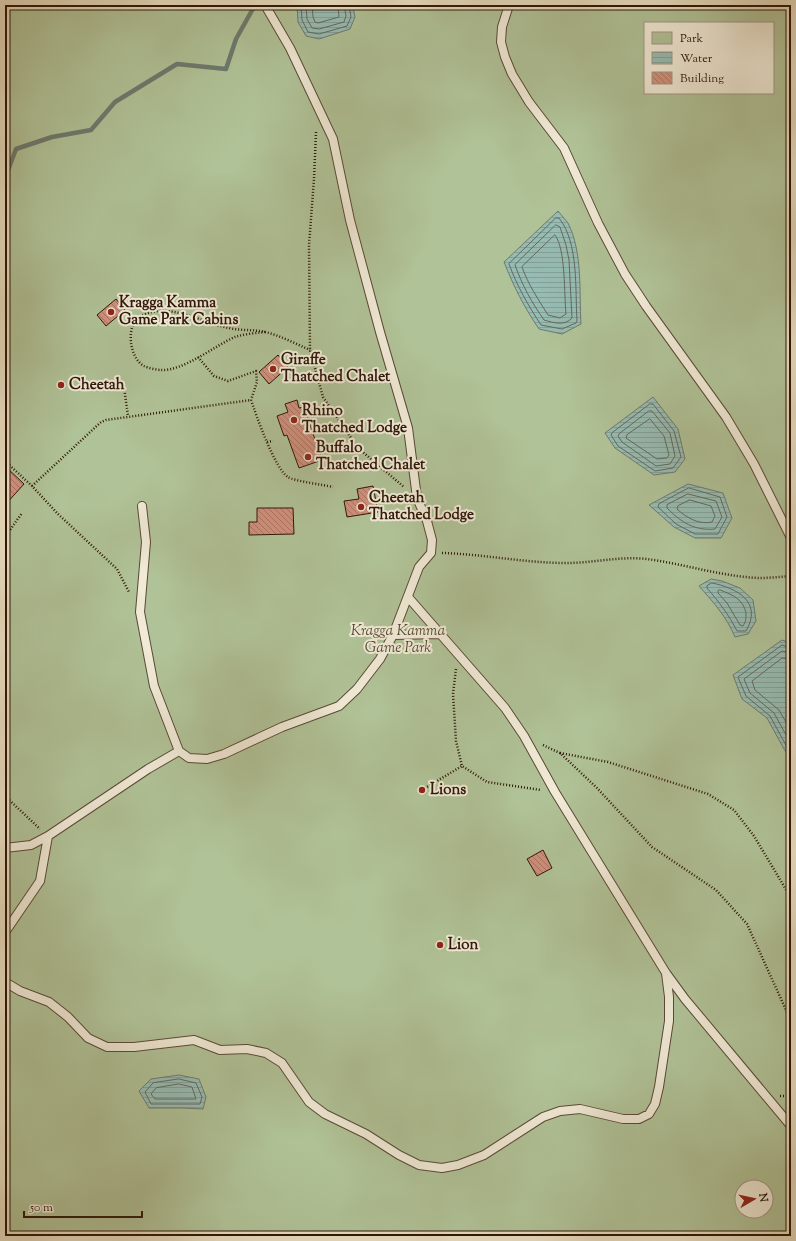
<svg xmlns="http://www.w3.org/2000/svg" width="796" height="1241" font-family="'Sorts Mill Goudy',serif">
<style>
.green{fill:#b0c297;stroke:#6f6c50;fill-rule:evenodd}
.water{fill:url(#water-rules);stroke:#6d7a6f}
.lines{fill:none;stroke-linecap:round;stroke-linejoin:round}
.shore{stroke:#62695e;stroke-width:1}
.stream{stroke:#6d7a6f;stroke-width:4.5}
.building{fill:url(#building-back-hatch);stroke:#2e1609}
.lane-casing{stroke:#5c4837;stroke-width:10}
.path{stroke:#2e1609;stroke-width:2.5;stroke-dasharray:1 2;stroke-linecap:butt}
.lane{stroke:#f0ead6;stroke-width:8}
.poi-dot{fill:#8f2418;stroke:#f0ead6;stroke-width:1.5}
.labels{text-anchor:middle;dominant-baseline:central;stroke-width:4;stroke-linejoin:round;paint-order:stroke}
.poi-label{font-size:15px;font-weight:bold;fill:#2e1609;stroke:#f0ead6;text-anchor:start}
.park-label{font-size:15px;font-style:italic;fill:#554a34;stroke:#f0ead6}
</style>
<defs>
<pattern id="water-rules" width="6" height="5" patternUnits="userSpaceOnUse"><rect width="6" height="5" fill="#97bcb3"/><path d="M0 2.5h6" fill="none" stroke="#82a199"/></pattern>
<pattern id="building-back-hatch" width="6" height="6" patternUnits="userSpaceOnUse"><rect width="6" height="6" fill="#d1907c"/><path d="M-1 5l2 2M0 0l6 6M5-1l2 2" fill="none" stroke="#aa7564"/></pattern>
</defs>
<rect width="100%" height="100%" fill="#e8dec0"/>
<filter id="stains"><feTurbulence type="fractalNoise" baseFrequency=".005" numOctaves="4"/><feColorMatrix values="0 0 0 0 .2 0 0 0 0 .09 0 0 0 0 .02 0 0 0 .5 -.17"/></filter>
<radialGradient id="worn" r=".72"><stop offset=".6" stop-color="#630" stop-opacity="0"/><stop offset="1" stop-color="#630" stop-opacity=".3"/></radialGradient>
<!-- green -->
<path class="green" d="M 5,5 L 791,5 L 791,1236 L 5,1236 ZM 645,23 L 773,23 L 773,93 L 645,93 ZM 742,1187 L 766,1187 L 766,1211 L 742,1211 Z"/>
<!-- water -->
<path class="water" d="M 297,5 L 350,5 L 353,7 L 355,17 L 350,29 L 319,39 L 306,36 L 298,22 Z
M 558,211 C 561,215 565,219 568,223 C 583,253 579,292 581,324 L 562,334 L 539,329 C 524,307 514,287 504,262 Z
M 653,397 L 678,429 L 685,459 L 675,472 L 654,475 L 615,448 L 605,433 Z
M 688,484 L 723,493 L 732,518 L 721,538 L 695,538 L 674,527 L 649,505 Z
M 711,579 L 722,581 L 740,588 L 753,600 L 756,621 L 748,634 L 735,637 C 726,616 714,603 699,586 Z
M 782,640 L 788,642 L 791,647 L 791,758 L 784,749 L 767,718 L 742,699 L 733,675 Z
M 179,1075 L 199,1079 L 206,1097 L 203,1109 L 182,1108 L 149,1108 L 139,1091 L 151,1079 Z"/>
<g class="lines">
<!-- shore -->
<path class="shore" d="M 301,5 L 302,20 L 308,32 L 319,34 L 347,26 L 351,17 L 349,5
M 306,5 L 307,19 L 312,28 L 319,29 L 344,22 L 346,16 L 344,5
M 312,5 L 313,17 L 315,22 L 318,23 L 339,17 L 338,5
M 556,218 L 559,218 C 579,243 575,290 577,321 L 576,323 L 562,329 L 541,325 C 528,305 517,286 509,264 Z
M 556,225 L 560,227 L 566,245 L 569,260 L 572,318 C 565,326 554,323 544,320 C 532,303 522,285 515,265 Z
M 555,235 C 566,249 564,296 566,314 L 560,318 L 548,315 C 538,299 528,284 522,267 Z
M 650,404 L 653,404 L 674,431 L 681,457 L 673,468 L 655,471 L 618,446 L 611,435 L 612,433 Z
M 649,411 L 652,411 L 670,433 L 675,456 L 670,464 L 656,466 L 622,442 L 618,436 L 619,434 Z
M 650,419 L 664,436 L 669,455 L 667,458 L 657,459 L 626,438 L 627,435 Z
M 689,488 L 720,497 L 727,517 L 718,534 L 695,534 L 676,524 L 658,507 L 659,504 Z
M 688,494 L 716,501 L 722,517 L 715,529 C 694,531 681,522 667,508 L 667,505 Z
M 690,500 L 711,506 L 715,516 L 712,522 C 699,525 687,518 677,509 L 678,506 Z
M 712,583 C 737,588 763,602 746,631 L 737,631 C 729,615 719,602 707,588 L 707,586 Z
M 720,590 C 733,595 743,599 746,613 C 746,619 746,621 743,626 L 740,625 L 727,603 L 718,593 L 718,591 Z
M 791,648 L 782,645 L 738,677 L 746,696 L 770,716 L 787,747 L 791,752
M 791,653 L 782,651 L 744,679 L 750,693 L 774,713 L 791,744
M 791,659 L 782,658 L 752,681 L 755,690 L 779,710 L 791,731
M 179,1079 L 196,1083 L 202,1097 L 200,1104 L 151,1104 L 145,1092 L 153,1083 Z
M 179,1084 L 192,1087 L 196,1099 L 155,1099 L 151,1094 L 156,1088 Z"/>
<!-- stream -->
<path class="stream" d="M 5,178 L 16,149 L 52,137 L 91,130 L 115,102 L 177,64 L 226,69 L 236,39 L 255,5"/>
</g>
<!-- building -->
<path class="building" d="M 116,299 L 125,310 L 106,326 L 97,315 Z
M 278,355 L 288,367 L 269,384 L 259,372 Z
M 297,400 L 299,408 L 304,407 L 322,460 L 299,468 L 287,435 L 284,436 L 277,416 L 288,412 L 285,404 Z
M 5,466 L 24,484 L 5,505 Z
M 373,486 L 378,512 L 347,517 L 344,501 L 359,499 L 357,489 Z
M 257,508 L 293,508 L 294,534 L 249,535 L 249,522 L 257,522 Z
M 543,850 L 552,868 L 537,876 L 527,859 Z"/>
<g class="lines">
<!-- lane casing -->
<g class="lane-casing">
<path id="lane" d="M 509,5 L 502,27 L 501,42 L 505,57 L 512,74 L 529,102 L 564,148 L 598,223 L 625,274 L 646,306 L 726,417 L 754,464 L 791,538
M 142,506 L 146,542 L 140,612 L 154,686 L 179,751
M 408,597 L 505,708 L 524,736 L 555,792 L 666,973 L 685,999 L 791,1126
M 393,635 L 439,634
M 5,848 L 31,845 L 48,836
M 5,931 L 8,928 L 40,881 L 48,836 L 148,769 L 179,751 L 189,758 L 207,759 L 224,754 L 282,727 L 339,706 L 357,689 L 380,659 L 393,635 L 419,567 L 431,553 L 432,540 L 427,521 L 417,498 L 408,428 L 380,332 L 350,220 L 333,139 L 290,48 L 265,5
M 5,982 L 20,991 L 49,1002 L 68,1017 L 88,1038 L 107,1047 L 134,1047 L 194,1040 L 220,1050 L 247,1049 L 266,1053 L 282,1063 L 309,1102 L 325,1114 L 366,1134 L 399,1155 L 419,1165 L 442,1168 L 458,1165 L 484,1155 L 543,1117 L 560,1111 L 580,1109 L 623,1119 L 639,1119 L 649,1114 L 655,1104 L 659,1087 L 669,1021 L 669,997 L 666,973"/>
</g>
<!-- path -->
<path class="path" d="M 316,132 L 314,179 L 309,245 L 310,350 L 323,397 L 358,448 L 404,487
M 265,332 C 256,333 244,334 235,337 C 214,346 184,371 161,370 C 157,370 148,368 144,366 C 129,358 125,324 141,316 C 169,301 201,323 229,328 C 241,331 253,329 265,332 C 279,335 296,344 310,350
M 198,357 L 214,376 L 228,381 L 256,371 L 257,382 L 251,400
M 124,387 L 128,416
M 267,442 L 273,441
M 5,461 L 32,486 L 58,514 L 117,569 L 129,592
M 32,486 L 101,422 L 106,420 L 251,400 C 256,415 275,469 288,477 C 294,481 324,485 333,487
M 5,537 L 22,513
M 442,553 C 483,554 524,563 566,563 C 593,563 620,556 647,559 C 684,564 720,576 758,578 C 769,578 780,577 791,576
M 456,669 L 453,694 L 456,741 L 462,766 L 487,782 L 541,790
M 543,745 L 560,753 L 596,787 L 652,847 L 716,890 L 747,924 L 791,1021
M 560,753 L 608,762 L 708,794 L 734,810 L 754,836 L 791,898
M 422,790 L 462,766
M 5,796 L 40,829
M 780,1096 L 791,1096"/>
<!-- lane -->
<use href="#lane" class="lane"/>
</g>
<!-- markers -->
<g class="poi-dot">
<circle cx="111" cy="312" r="4"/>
<circle cx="273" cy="369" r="4"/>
<circle cx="61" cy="385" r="4"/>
<circle cx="294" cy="420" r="4"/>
<circle cx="308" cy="457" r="4"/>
<circle cx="361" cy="507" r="4"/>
<circle cx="422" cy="790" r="4"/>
<circle cx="440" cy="945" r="4"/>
</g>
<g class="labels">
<!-- poi labels -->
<g class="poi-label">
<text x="119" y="303">Kragga Kamma<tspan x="119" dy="17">Game Park Cabins</tspan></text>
<text x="281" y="360">Giraffe<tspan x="281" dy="17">Thatched Chalet</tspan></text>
<text x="69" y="385">Cheetah</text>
<text x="302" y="411">Rhino<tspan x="302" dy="17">Thatched Lodge</tspan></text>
<text x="316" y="448">Buffalo<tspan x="316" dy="17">Thatched Chalet</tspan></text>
<text x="369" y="498">Cheetah<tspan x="369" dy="17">Thatched Lodge</tspan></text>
<text x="430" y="790">Lions</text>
<text x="448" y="945">Lion</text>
</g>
<!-- park labels -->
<g class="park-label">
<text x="398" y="631">Kragga Kamma<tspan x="398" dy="17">Game Park</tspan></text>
</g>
</g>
<!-- margin -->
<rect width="796" height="1241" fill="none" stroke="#e8dec0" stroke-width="20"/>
<rect x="6" y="6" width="784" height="1229" fill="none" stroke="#2e1609" stroke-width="2"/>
<rect x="10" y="10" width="776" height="1221" fill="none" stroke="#2e1609"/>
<!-- legend -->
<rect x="644" y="22" width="130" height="72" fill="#f0ead6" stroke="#a29584"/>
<rect x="652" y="32" width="20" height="12" fill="#b0c297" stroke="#a29584"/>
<text x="680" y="42" font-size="12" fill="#2e1609">Park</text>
<rect x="652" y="52" width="20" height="12" fill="url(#water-rules)" stroke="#a29584"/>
<text x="680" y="62" font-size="12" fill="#2e1609">Water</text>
<rect x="652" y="72" width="20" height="12" fill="url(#building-back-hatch)" stroke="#a29584"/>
<text x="680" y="82" font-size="12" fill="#2e1609">Building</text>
<!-- north arrow -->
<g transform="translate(754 1199) rotate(81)"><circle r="19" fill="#f0ead6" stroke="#a29584"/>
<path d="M0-3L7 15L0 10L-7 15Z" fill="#8f2418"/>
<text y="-6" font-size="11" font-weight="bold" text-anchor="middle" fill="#2e1609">N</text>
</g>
<!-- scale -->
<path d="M24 1211v6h118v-6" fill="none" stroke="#2e1609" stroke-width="2"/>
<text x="30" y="1211" font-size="12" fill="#2e1609" stroke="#f0ead6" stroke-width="3" paint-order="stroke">50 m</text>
<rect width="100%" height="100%" filter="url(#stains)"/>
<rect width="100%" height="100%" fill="url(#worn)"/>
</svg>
